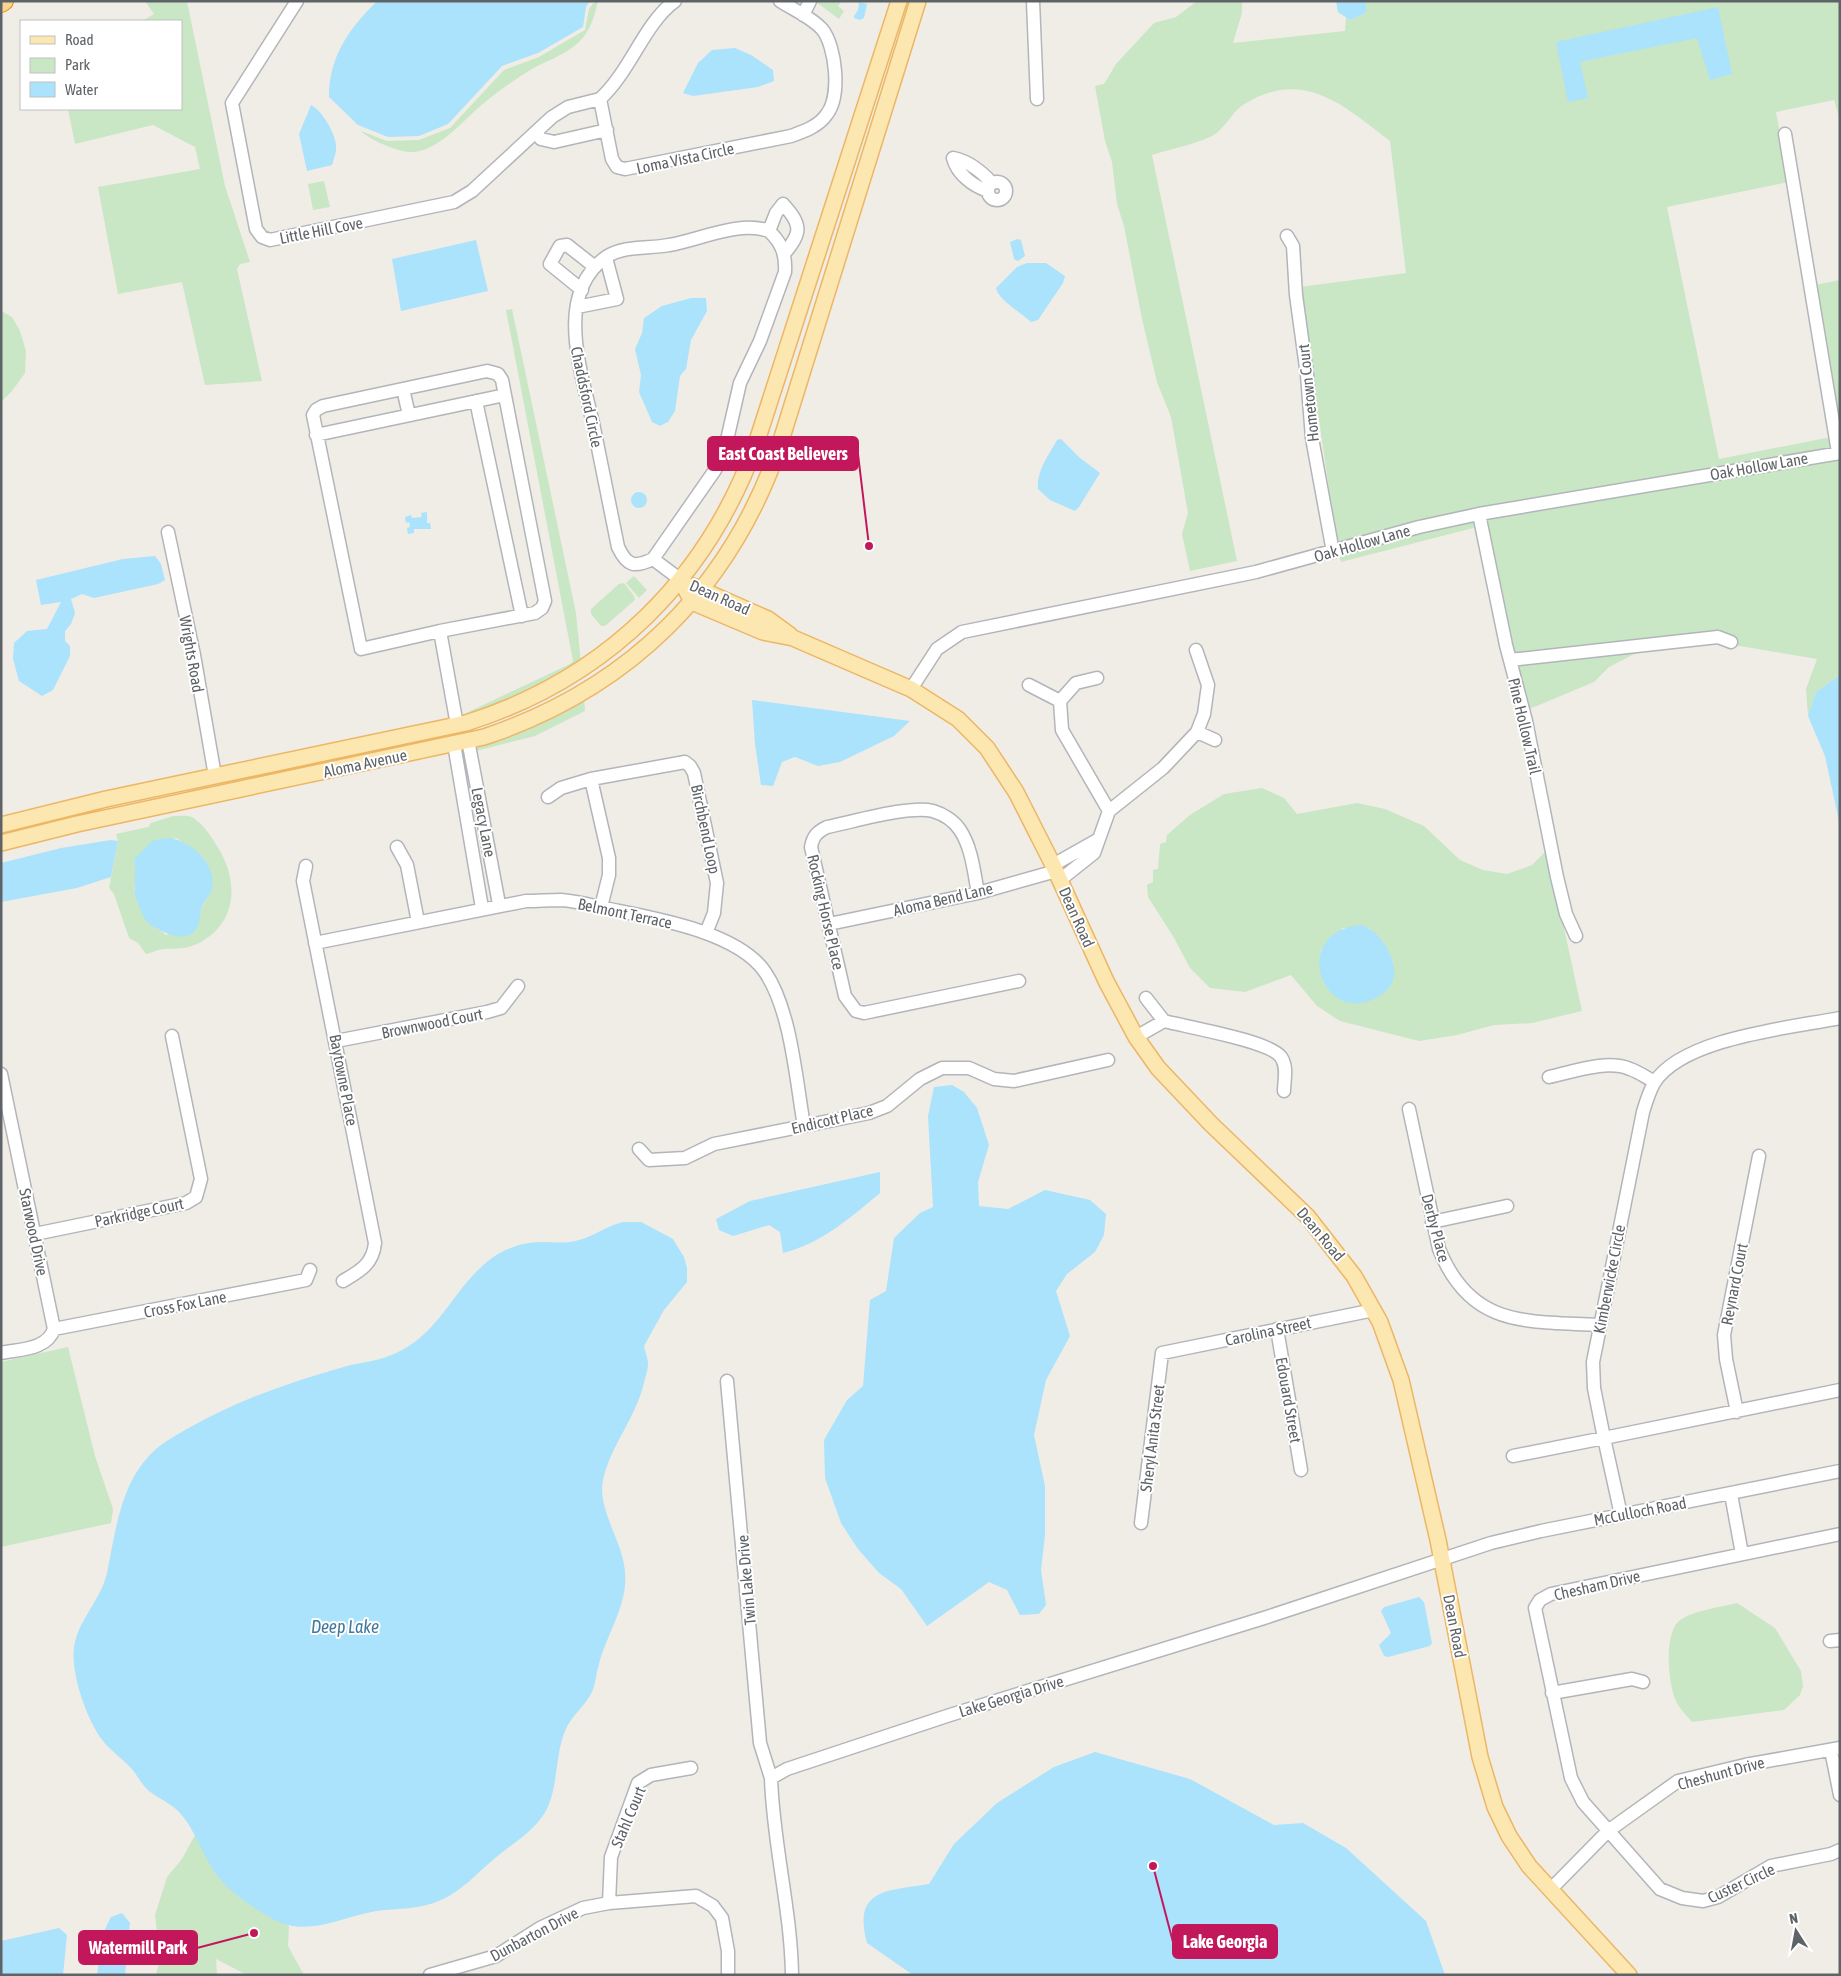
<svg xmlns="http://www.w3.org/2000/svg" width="1841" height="1976" font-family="'Asap Condensed',sans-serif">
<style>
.green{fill:#c9e6c5;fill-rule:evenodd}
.water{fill:#abe2fc}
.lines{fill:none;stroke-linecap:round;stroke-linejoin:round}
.minor-casing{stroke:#b2b5b9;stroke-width:15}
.major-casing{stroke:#ecb664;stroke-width:18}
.highway-casing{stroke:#ee8b09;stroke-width:20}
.minor{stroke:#fff;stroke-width:12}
.major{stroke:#fce7b0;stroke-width:15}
.highway{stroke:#f9d495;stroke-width:18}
.labels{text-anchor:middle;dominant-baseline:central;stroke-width:4;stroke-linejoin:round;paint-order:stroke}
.street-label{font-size:16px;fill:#5e6367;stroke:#fff}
.water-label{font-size:18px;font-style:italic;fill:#41789d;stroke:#fff}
.leader{fill:none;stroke:#c2185b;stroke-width:2}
.callout-dot{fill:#c2185b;stroke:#fff;stroke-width:2}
.callout{fill:#c2185b;stroke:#c2185b;stroke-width:2}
.callout-label{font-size:18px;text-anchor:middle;font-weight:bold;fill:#fff}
</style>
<rect width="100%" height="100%" fill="#f0ede7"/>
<!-- green -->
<path class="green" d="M 145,1 L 187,1 L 225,186 L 250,262 L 240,264 L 237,269 L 262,381 L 205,385 L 182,282 L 118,294 L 98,187 L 200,169 L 195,147 L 153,125 L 75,144 L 68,109 L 181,109 L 181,21 L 142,21 L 154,14 Z
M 595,1 L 598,1 C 595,15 590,32 579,42 C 563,57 541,62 524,74 C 510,83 496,93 484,103 C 464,119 437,154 409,152 C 396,151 370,140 361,131 L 387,141 L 419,140 L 450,128 L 504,70 L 539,57 L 585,30 L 589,9 Z
M 842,1 L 838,6 L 844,11 L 839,19 L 816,2 Z
M 1197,1 L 1242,1 L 1242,13 L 1233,43 L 1345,31 L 1346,17 L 1350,20 L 1366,13 L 1366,1 L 1840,1 L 1840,120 L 1834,100 L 1776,112 L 1789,182 L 1667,207 L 1719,459 L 1831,437 L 1833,448 L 1337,545 L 1300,287 L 1406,273 L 1390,141 C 1343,105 1303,67 1243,105 C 1231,113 1224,131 1210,137 C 1192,145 1171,149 1152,155 L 1237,561 L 1190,571 L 1182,534 L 1188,513 L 1171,417 L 1157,382 L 1142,319 L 1124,226 L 1117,204 L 1112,162 L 1105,141 L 1095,86 L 1104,84 L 1116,64 L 1154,23 L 1176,17 ZM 1718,7 L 1710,79 L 1698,37 L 1580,62 Z
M 324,181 L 330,207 L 313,210 L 308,184 Z
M 1840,280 L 1840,421 L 1815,285 Z
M 512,309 L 576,613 L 581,664 L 540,688 L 465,718 L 460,716 L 570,664 L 573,661 L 506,310 Z
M 1,311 L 12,317 L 20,331 L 26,351 L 25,373 L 12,391 L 1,402 Z
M 1840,458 L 1840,675 L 1816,692 L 1808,716 L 1806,689 L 1817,659 L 1734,645 L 1736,639 L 1513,655 L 1484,518 Z
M 1476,520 L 1477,527 L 1341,562 L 1339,555 L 1420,531 Z
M 634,576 L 647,590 L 639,598 L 626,583 Z
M 624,583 L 634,596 L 635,600 L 605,626 L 601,626 L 591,614 L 591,609 L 619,584 Z
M 1642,650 L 1609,667 L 1594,682 L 1527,710 L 1515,664 Z
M 584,698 L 585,711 L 535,736 L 476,751 L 473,744 Z
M 1262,788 L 1284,798 L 1297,814 L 1357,803 L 1385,809 L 1424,826 L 1460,860 L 1483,870 L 1507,874 L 1532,865 L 1547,850 L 1582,1011 L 1532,1023 L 1494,1025 L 1457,1035 L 1419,1041 L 1340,1021 L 1317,1006 L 1291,975 L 1245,992 L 1210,988 L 1190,968 L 1173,936 L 1148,897 L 1147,885 L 1153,882 L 1153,870 L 1158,869 L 1160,844 L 1166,842 L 1167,835 L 1190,815 L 1224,794 ZM 1343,928 L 1369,928 L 1384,943 L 1393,963 L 1320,963 L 1321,950 Z
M 173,816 C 178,816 187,815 192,817 C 202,823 209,833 215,843 C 238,876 240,920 201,942 C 185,950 180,948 164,949 C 158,949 152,953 146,954 L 138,943 L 129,938 L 114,894 L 109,888 L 118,841 L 116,834 L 148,827 L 151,823 ZM 176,838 L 185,844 L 212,889 L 201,909 L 198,925 L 166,935 L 159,929 L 134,889 L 137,877 L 134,859 Z
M 68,1347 L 95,1456 L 113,1509 L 111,1523 L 1,1547 L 1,1362 Z
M 1737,1603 L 1775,1628 L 1801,1671 L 1803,1686 L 1800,1695 L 1784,1710 L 1692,1722 C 1687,1716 1679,1708 1676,1701 C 1668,1684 1664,1636 1678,1622 C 1689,1611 1722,1607 1737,1603 Z
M 195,1835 C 214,1872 220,1884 256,1907 C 267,1915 277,1921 289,1926 L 288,1946 L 304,1975 L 247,1975 L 216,1959 L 217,1975 L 156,1975 L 160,1958 L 155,1915 L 167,1877 L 182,1859 Z"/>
<!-- water -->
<path class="water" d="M 377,1 L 590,1 L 586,7 L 583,27 L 538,53 L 502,66 L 448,124 L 419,136 L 388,137 L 358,125 L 329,97 C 329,56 349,29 377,1 Z
M 1336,1 L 1366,1 L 1366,13 L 1350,20 L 1338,12 Z
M 859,2 L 867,4 L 864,18 L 860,20 L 854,18 L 854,16 L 858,10 Z
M 1718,7 L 1732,74 L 1710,80 L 1697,38 L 1580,62 L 1588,98 L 1568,102 L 1556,42 Z
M 735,48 L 751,55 L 773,70 L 774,81 L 758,87 L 693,96 L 683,93 L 698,63 L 712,50 Z
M 311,105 C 322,110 335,133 336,145 C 337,151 334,158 332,165 L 307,171 L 299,134 Z
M 1017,239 L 1021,240 L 1025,256 L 1018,261 L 1014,259 L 1010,242 Z
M 476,240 L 488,291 L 401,311 L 392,259 Z
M 1027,263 L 1046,263 L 1065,276 L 1063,283 L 1038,320 L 1031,322 C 1021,312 998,300 996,288 L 1017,267 Z
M 691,298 L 706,298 L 707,311 L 691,340 L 686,369 L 680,376 L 675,411 L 668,422 L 660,426 L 652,422 L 639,392 L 641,375 L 635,349 L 642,333 L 644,318 L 662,306 Z
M 1061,439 L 1080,458 L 1100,473 L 1079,507 L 1075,511 L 1050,500 L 1038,489 C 1036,471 1049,455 1057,440 Z
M631 500a8 8 0 1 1 16 0a8 8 0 1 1-16 0Z
M 427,512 L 427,523 L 430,523 L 431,529 L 414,529 L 414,533 L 408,534 L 407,528 L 410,527 L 409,522 L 406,523 L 405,517 L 411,515 L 412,518 L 422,517 L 421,513 Z
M 155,556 L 161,564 L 165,580 L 158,584 L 94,598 L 82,594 L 71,599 L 75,613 L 71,624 L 65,631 L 65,641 L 70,646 L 70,656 L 53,690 L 42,696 L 19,681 L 13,659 L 14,643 L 27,631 L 47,629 L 61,602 L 41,605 L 36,580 L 123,559 Z
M 1840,675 L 1840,826 L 1825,756 L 1808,716 L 1816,692 Z
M 752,700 L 910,721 L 894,736 L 840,762 L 818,766 L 795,757 L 782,762 L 773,786 L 761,785 L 755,744 Z
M 165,838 C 189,838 217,863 212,889 C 210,896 203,902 201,909 C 200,914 200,920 198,925 C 192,942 172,937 160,930 C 157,927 152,927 149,924 C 144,920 139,907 137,901 C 132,888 137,873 134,859 L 152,841 Z
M 111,840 L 118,841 L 111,877 L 77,888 L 1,902 L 1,863 L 61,848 Z
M 1361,925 C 1381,930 1401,964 1392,983 C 1388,991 1378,998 1369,1001 C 1319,1019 1292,931 1361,925 Z
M 952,1085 L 964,1092 L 977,1108 L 989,1145 L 978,1182 L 979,1206 L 1008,1209 L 1045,1190 L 1090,1200 L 1106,1214 L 1104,1235 L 1095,1252 L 1067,1274 L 1056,1291 L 1070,1336 L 1046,1380 L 1034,1435 L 1045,1486 L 1045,1535 L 1041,1570 L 1046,1605 L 1039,1614 L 1020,1615 L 1007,1590 L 989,1582 L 927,1626 L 901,1589 L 879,1573 L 858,1549 L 841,1523 L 825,1478 L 824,1440 L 847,1400 L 863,1386 L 870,1300 L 886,1291 L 894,1238 L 920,1213 L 933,1207 L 928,1116 L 934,1087 Z
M 880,1172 L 880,1193 C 850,1218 822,1243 783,1253 L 780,1232 L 769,1225 L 733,1236 L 719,1230 L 716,1219 L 750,1201 Z
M 623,1222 L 641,1222 L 673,1239 L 684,1257 L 687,1268 L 687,1282 L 664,1310 L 644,1346 C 645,1352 648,1358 648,1364 C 648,1371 645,1377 644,1383 C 636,1417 611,1445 603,1480 C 597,1510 623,1541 625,1572 C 628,1605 607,1633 599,1664 C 596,1673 596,1683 592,1692 C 585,1706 571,1716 565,1731 C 554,1758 559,1790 544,1814 C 531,1834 511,1844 494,1859 C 477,1873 462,1891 441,1900 C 419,1910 399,1908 376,1911 C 342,1917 305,1938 273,1919 C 251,1906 228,1892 214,1871 C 201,1852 195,1830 180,1813 C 171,1803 159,1799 149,1791 C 141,1784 138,1776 131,1768 C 123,1759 111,1751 103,1741 C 87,1721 68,1668 75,1642 C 81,1617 101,1599 107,1573 C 115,1534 120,1487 148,1457 C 158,1445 173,1437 187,1429 C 237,1400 291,1382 347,1366 C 363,1362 379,1361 394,1354 C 441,1333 451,1291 488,1261 C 503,1249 522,1242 541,1242 C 555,1242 566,1244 579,1240 C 595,1236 606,1226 623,1222 Z
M 1419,1597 L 1424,1602 L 1432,1643 L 1430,1646 L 1388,1657 L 1384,1656 L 1379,1645 L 1391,1633 L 1381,1611 L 1384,1607 Z
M 1095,1752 L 1190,1779 L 1274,1825 L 1303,1823 L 1346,1848 L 1426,1921 L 1445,1975 L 913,1975 L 867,1943 C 852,1888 888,1891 929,1884 L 954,1844 L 997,1803 L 1054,1767 Z
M 122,1913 L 130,1923 L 125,1975 L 97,1975 L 102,1935 L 111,1917 Z
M 59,1928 L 67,1935 L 63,1975 L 1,1975 L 1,1941 Z"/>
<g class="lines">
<!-- minor casing -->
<g class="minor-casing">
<path id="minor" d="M 297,1 L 232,103 L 256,229 L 262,237 L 270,240 L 454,202 L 472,191 L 552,117 L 568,107 L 600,99
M 1033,1 L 1037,99
M 803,15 L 810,1
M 600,99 L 612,159 L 617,167 L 625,169 L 791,136 C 805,131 819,126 827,114 C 841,96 836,46 822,29 C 811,17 794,10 780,1
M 600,99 C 630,72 645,22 675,1
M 537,134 L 541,139 L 554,142 L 607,130
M 1785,134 L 1838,452
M988 191a9 9 0 1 1 18 0a9 9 0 1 1-18 0Z
M 988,191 C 973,186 957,174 953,158 C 969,161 981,171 992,183
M 769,231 C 782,243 786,255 785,272 L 760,341 L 740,383 L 724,453 L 715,470 L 653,559 C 634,568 627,566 618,547 C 610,507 602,468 594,428 C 583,376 552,296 606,257 C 625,245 648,249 669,245 C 699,240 740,220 769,231 L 776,213 L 783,204 C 803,226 801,233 784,254
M 1287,236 L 1293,246 L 1296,295 L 1307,375 L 1312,438 L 1333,552
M 582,290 L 550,264 L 560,246 L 567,245 L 595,267
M 577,307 L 617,299 L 606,258
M 403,389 L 409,415
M 476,401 L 522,616
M 316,435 L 505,395
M 1479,514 L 1506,645 L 1526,721 L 1557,877 L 1566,914 L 1576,936
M 168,532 L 194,655 L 215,776
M 653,559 L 681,580
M 440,631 L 361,649 L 313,415 L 316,410 L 323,406 L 487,371 L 498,374 L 502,380 L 545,601 L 542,608 L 535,613 L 440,631 L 457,725
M 1510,660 L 1718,637 L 1731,642
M 1097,678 L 1076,683 L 1060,701 L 1062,730 L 1109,811
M 1029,685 L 1060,701
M 911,689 L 937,649 L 962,632 L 1256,572 L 1419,527 L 1479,514 L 1840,453
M 1197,732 L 1215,740
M 468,740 L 499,904
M 454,744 L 482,908
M 548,797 L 561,788 L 591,779
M 397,847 L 407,865 L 418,922
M 1053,865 L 1099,839
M 306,866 L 303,881 L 375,1243 C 373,1264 360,1271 343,1281
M 1060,880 L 1094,853 L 1109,811 L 1163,768 L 1197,732 L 1204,714 L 1208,685 L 1196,650
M 978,893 C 974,873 972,848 960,830 C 954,821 943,814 933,811 C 909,805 853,822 827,827 C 817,832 813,836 811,847 L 845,996 L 856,1011 L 864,1013 L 1019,981
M 601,907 L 609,875 L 609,858 L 591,779 L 685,762 L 690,766 L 694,773 L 717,883 L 714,913 L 706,933
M 829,924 L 978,893 L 1056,871
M 315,943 L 526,901 C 538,901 549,900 561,900 C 577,901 594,906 609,909 C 654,918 738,932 765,972 C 791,1010 796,1080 804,1126
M 1146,998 L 1164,1021
M 1840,1018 C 1789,1028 1682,1038 1654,1083 C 1649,1092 1646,1102 1643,1112 L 1593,1362 L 1594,1388 L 1604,1438 L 1840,1390
M 1136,1037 L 1164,1021 C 1187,1027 1270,1041 1281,1057 C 1288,1067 1284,1081 1284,1091
M 336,1041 L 487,1012 L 501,1008 L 518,986
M 1,1074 L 54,1329 C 47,1350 20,1349 1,1353
M 1549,1077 C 1573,1072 1607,1059 1630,1069 C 1639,1072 1647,1078 1655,1082
M 1409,1109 L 1439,1249 C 1471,1328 1526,1321 1598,1325
M 639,1149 L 649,1160 L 685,1158 L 714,1144 L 869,1113 L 887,1106 L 920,1079 L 942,1068 L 969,1068 L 994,1079 L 1014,1081 L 1108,1060
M 1432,1222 L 1507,1206
M 35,1234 L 186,1203 L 196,1197 L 201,1179 L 172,1036
M 54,1329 L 306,1280 L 310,1270
M 1277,1329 L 1301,1470
M 727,1381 L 760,1743 L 771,1778
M 1737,1412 L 1726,1359 L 1724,1335 L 1759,1156
M 1513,1456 L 1604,1438 L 1621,1515
M 1731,1494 L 1742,1554
M 1141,1523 L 1162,1353 L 1374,1310
M 1840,1534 L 1551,1594 L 1540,1600 L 1535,1608 L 1571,1778 L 1583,1802 L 1660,1889 L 1682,1898 L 1703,1901 L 1718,1897 L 1771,1866 L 1831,1854 L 1840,1850
M 1830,1641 L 1840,1640
M 1552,1693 L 1632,1679 L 1643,1682
M 1831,1750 L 1840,1795
M 1550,1890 L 1608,1831 L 1678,1781 L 1745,1765 L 1840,1748
M 609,1903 L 611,1857 L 638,1783 L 651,1775 L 691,1768
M 430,1975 L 496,1956 L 540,1928 L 583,1908 L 609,1903 L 696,1896 L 713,1906 L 722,1918 L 728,1951 L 728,1975
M 792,1975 C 791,1909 773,1844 771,1778 L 787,1769 L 950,1715 L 1264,1618 L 1491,1543 L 1541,1531 L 1840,1471"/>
</g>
<!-- major casing -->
<g class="major-casing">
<path id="major" d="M 681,580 L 692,602 L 763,632 L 793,638 L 911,689 L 958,719 L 987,748 L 1016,792 L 1053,865 L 1106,981 L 1136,1037 L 1158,1068 L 1211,1124 L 1308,1217 L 1354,1276 L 1380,1322 L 1401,1380 L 1438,1540 L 1480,1757 L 1495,1807 L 1509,1836 L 1529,1866 L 1629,1975
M 693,586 L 768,619 L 790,635
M 1,825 L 106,799 L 466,723 C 606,679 708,579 757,441 L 899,1
M 1,843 L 77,824 L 484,737 C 628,689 729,590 779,447 L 918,1"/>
</g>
<!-- highway casing -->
<g class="highway-casing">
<path id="highway" d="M 1,3 L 4,1"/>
</g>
<!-- minor -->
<use href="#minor" class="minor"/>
<!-- major -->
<use href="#major" class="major"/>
<!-- highway -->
<use href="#highway" class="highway"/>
</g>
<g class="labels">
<!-- street labels -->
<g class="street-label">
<text transform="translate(685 158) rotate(-12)">Loma Vista Circle</text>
<text transform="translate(321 230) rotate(-11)">Little Hill Cove</text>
<text transform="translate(1308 393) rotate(-96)">Hometown Court</text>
<text transform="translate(587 397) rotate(78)">Chaddsford Circle</text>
<text transform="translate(1759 466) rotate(-10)">Oak Hollow Lane</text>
<text transform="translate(1362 543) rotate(-16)">Oak Hollow Lane</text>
<text transform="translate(720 597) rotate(24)">Dean Road</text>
<text transform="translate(192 654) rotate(80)">Wrights Road</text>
<text transform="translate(1525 726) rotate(77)">Pine Hollow Trail</text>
<text transform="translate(365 763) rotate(-12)">Aloma Avenue</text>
<text transform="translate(484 822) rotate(79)">Legacy Lane</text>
<text transform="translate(706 829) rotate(78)">Birchbend Loop</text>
<text transform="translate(943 899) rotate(-13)">Aloma Bend Lane</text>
<text transform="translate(826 912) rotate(77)">Rocking Horse Place</text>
<text transform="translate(625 913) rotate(12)">Belmont Terrace</text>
<text transform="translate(1077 917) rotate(66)">Dean Road</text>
<text transform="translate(432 1023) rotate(-11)">Brownwood Court</text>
<text transform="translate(344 1080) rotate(79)">Baytowne Place</text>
<text transform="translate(832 1119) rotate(-13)">Endicott Place</text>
<text transform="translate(139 1212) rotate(-12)">Parkridge Court</text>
<text transform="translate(1436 1228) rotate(75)">Derby Place</text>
<text transform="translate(34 1232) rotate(78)">Starwood Drive</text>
<text transform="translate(1321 1234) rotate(50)">Dean Road</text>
<text transform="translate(1609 1279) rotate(-79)">Kimberwicke Circle</text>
<text transform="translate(1734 1284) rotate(-79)">Reynard Court</text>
<text transform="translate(185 1304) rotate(-11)">Cross Fox Lane</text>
<text transform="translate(1268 1331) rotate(-12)">Carolina Street</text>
<text transform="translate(1289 1400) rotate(80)">Edouard Street</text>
<text transform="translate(1152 1438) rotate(-83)">Sheryl Anita Street</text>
<text transform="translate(1640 1511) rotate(-11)">McCulloch Road</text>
<text transform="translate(746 1580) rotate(-95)">Twin Lake Drive</text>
<text transform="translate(1597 1585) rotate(-13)">Chesham Drive</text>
<text transform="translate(1455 1626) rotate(79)">Dean Road</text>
<text transform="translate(1011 1696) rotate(-17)">Lake Georgia Drive</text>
<text transform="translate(1721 1773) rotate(-15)">Cheshunt Drive</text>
<text transform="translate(628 1817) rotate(-67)">Stahl Court</text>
<text transform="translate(1741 1883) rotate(-25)">Custer Circle</text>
<text transform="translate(534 1934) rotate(-28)">Dunbarton Drive</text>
</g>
<!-- water labels -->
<g class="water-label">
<text x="345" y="1626">Deep Lake</text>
</g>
</g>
<!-- callouts -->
<path class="leader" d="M869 546L858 454M1153 1866L1173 1942M254 1933L197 1948"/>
<g class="callout-dot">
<circle cx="869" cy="546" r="5"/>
<circle cx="1153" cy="1866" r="5"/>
<circle cx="254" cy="1933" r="5"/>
</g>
<g class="callout">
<rect x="708" y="437" width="150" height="33" rx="5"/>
<rect x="1173" y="1925" width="104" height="33" rx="5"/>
<rect x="79" y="1931" width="118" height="33" rx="5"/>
</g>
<g class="callout-label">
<text x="783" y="460">East Coast Believers</text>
<text x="1225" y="1948">Lake Georgia</text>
<text x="138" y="1954">Watermill Park</text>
</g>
<!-- border -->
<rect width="1841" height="1976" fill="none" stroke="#5e6367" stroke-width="5"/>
<!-- legend -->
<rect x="20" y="20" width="162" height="90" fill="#ffffff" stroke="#bfc1c2"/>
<rect x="30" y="36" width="25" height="8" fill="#fce7b0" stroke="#bfc1c2"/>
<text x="65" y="45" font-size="15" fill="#5e6367">Road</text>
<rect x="30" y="58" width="25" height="15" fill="#c9e6c5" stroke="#bfc1c2"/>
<text x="65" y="70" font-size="15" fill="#5e6367">Park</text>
<rect x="30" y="82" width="25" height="15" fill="#abe2fc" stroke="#bfc1c2"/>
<text x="65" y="95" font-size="15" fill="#5e6367">Water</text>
<!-- north arrow -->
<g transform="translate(1796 1931) rotate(349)" stroke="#ffffff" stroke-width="4" paint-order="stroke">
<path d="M0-4L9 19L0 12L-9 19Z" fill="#5e6367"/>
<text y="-8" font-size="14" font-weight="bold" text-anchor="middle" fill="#5e6367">N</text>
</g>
</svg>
